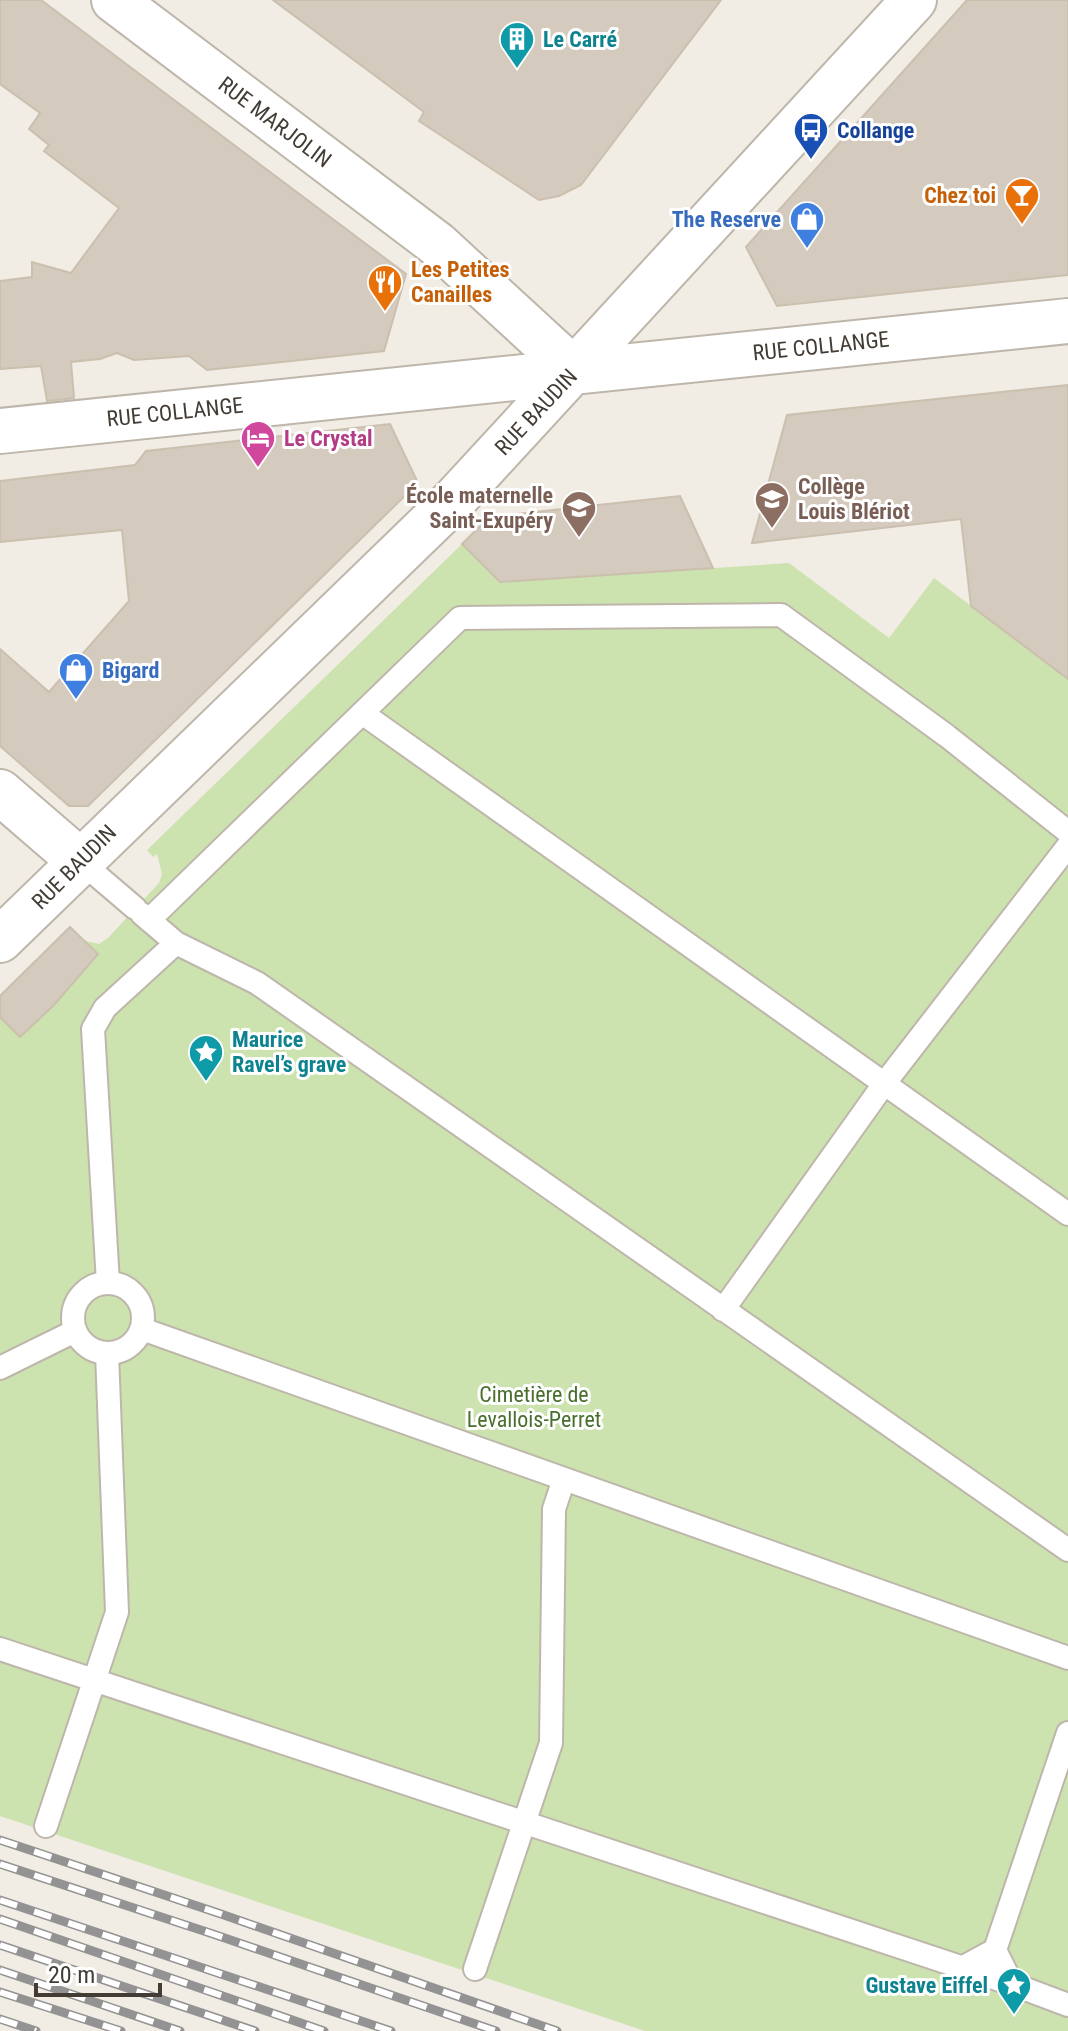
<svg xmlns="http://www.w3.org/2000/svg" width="1068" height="2031" font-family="'Roboto Condensed',sans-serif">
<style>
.green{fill:#cde3af}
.building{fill:#d4cabd;stroke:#cbbfae;stroke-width:2}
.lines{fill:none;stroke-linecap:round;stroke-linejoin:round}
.service-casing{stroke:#beb6aa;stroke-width:26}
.minor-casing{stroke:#beb6aa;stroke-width:48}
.service{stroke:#fff;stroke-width:22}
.minor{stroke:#fff;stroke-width:44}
.rail-casing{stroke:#939393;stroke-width:9}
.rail{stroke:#fff;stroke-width:6;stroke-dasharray:18;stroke-linecap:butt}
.labels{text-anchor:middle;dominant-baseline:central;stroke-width:6;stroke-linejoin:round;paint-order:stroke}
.culture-label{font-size:22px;font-weight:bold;fill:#0d838f;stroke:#fff;text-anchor:start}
.street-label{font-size:22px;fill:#423c34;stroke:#fff}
.transit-label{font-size:22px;font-weight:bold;fill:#164399;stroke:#fff;text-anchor:start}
.food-label{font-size:22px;font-weight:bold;fill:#c56008;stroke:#fff;text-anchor:end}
.shop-label{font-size:22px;font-weight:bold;fill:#366cbe;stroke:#fff;text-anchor:end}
.hotel-label{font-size:22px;font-weight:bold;fill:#b23c85;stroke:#fff;text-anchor:start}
.education-label{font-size:22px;font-weight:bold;fill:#785e54;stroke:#fff;text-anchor:start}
.park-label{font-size:22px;fill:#486f2c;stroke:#fff}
</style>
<rect width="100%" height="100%" fill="#f1ece4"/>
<!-- green -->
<path class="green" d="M 462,544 L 501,582 L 789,563 L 889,638 L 934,578 L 1068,679 L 1068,2031 L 645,2031 L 0,1816 L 0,997 L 69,927 L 81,940 L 99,944 L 108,938 L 159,883 L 162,874 L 157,854 L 153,857 L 147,850 Z"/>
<!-- building -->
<path class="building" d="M 0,0 L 41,0 L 406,274 L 384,351 L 207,370 L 189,356 L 134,360 L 117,353 L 100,359 L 71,362 L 74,398 L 47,401 L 41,366 L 0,369 L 0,281 L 32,277 L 32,262 L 71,273 L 119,208 L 44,151 L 49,145 L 29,129 L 40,113 L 0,84 Z
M 273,0 L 721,0 L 581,185 L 559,196 L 539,200 L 419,121 L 424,112 Z
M 967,0 L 1068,0 L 1068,275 L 777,306 L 746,247 Z
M 1068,385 L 1068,679 L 971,606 L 961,519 L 752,543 L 787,415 Z
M 390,424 L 418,483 L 88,806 L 69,806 L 0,746 L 0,649 L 49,692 L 129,601 L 122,530 L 0,542 L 0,481 L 135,465 L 146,451 Z
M 680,496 L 713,568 L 500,582 L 462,544 L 489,517 Z
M 70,927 L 98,954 L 54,1005 L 20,1037 L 0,1017 L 0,996 Z"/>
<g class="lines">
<!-- service casing -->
<g class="service-casing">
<path id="service" d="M 362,713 L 1068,1214
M 80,861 L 135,908
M 142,914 L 176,943 L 257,983 L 1068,1550
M 149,920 L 460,618 L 781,615 L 947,736 L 1068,832
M 108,1283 L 93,1029 L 105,1008 L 176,943
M73 1318a35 35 0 1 1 70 0a35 35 0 1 1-70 0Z
M 723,1310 L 884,1084 L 1068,846
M 142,1329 L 1068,1658
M 0,1368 L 75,1331
M 0,1649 L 1012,1984 L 995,1950 L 962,1968
M 46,1826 L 117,1612 L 107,1353
M 995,1950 L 1068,1733
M 475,1969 L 551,1743 L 554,1509 L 564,1479
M 1012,1984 L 1068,2005"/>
</g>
<!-- minor casing -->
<g class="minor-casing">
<path id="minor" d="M 114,0 L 437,244 L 575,371
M 0,431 L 1068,321
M 0,792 L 80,861
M 0,940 L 454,500 L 914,0"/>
</g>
<!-- service -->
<use href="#service" class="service"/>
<!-- minor -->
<use href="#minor" class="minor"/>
<!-- rail casing -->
<g class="rail-casing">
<path id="rail" d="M 0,1840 L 221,1914 L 557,2031
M 0,1864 L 213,1934 L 496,2031
M 0,1900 L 391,2031
M 0,1919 L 324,2031
M 0,1945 L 255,2031
M 0,1970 L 180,2031
M 0,1992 L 121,2031
M 0,2019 L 36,2031"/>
</g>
<!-- rail -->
<use href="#rail" class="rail"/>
</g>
<!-- icons -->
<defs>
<g id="building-pin" transform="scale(1.8)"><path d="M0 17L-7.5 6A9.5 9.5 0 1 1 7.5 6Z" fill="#0f9aa8" stroke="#fff"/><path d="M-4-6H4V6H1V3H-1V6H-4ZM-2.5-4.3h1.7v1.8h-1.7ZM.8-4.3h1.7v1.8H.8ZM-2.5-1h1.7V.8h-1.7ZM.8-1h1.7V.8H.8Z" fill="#fff"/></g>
<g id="bus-pin" transform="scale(1.8)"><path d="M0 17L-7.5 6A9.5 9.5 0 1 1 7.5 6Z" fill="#1a4fb4" stroke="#fff"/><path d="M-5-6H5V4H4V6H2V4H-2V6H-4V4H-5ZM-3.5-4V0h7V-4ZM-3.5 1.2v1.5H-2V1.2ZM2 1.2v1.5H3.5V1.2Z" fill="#fff"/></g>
<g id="bar-pin" transform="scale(1.8)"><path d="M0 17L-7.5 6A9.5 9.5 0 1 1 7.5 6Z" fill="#e8710a" stroke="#fff"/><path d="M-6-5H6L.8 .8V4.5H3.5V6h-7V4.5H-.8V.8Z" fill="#fff"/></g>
<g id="shop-pin" transform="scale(1.8)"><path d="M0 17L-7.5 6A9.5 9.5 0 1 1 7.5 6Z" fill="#3f7fe0" stroke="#fff"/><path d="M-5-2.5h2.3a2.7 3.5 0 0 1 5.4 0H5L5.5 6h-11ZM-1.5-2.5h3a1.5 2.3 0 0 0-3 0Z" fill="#fff"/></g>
<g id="restaurant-pin" transform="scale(1.8)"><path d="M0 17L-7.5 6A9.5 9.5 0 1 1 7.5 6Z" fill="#e8710a" stroke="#fff"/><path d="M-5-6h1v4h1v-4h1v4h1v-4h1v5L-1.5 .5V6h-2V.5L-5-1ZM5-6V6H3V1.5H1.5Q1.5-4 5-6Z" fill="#fff"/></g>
<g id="hotel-pin" transform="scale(1.8)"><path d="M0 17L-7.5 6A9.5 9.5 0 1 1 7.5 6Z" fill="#d1479c" stroke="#fff"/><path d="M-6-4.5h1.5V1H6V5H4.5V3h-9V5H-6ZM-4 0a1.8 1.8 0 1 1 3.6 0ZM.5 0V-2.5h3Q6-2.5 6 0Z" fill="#fff"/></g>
<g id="school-pin" transform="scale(1.8)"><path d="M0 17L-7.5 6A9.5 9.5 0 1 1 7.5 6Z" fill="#8d6e63" stroke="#fff"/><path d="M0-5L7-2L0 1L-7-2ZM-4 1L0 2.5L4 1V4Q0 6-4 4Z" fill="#fff"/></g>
<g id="sight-pin" transform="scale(1.8)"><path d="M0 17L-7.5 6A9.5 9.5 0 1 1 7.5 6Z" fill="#0f9aa8" stroke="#fff"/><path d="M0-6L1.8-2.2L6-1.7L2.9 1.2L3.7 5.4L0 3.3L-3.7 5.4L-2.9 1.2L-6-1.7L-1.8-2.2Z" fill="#fff"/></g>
</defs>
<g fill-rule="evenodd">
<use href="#building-pin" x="517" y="39"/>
<use href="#bus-pin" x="811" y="130"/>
<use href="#bar-pin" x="1022" y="195"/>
<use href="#shop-pin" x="807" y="219"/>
<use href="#restaurant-pin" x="385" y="282"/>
<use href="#hotel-pin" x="258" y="438"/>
<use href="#school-pin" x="772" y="499"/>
<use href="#school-pin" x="579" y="508"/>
<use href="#shop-pin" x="76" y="670"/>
<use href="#sight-pin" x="206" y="1052"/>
<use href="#sight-pin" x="1014" y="1985"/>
</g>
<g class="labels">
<!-- culture labels -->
<g class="culture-label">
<text x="543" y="39">Le Carré</text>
<text x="232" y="1039">Maurice<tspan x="232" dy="25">Ravel’s grave</tspan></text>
<text x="988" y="1985" text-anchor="end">Gustave Eiffel</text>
</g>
<!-- street labels -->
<g class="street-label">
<text transform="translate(275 122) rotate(37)">RUE MARJOLIN</text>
<text transform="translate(821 346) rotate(-6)">RUE COLLANGE</text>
<text transform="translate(175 412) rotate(-6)">RUE COLLANGE</text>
<text transform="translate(536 412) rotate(-47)">RUE BAUDIN</text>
<text transform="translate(74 867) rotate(-45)">RUE BAUDIN</text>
</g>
<!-- transit labels -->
<g class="transit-label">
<text x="837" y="130">Collange</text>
</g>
<!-- food labels -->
<g class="food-label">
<text x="996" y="195">Chez toi</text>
<text x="411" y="269" text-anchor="start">Les Petites<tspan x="411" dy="25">Canailles</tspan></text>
</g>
<!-- shop labels -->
<g class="shop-label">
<text x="781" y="219">The Reserve</text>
<text x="102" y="670" text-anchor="start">Bigard</text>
</g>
<!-- hotel labels -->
<g class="hotel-label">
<text x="284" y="438">Le Crystal</text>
</g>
<!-- education labels -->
<g class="education-label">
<text x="798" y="486">Collège<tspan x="798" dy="25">Louis Blériot</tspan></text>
<text x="553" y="495" text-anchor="end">École maternelle<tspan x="553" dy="25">Saint-Exupéry</tspan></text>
</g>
<!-- park labels -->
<g class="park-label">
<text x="534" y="1394">Cimetière de<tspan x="534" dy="25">Levallois-Perret</tspan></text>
</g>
</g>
<!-- scale -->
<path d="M36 1983v12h124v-12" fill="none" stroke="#423c34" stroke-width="4"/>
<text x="48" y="1983" font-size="24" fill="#423c34" stroke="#ffffff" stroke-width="6" paint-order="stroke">20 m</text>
</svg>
